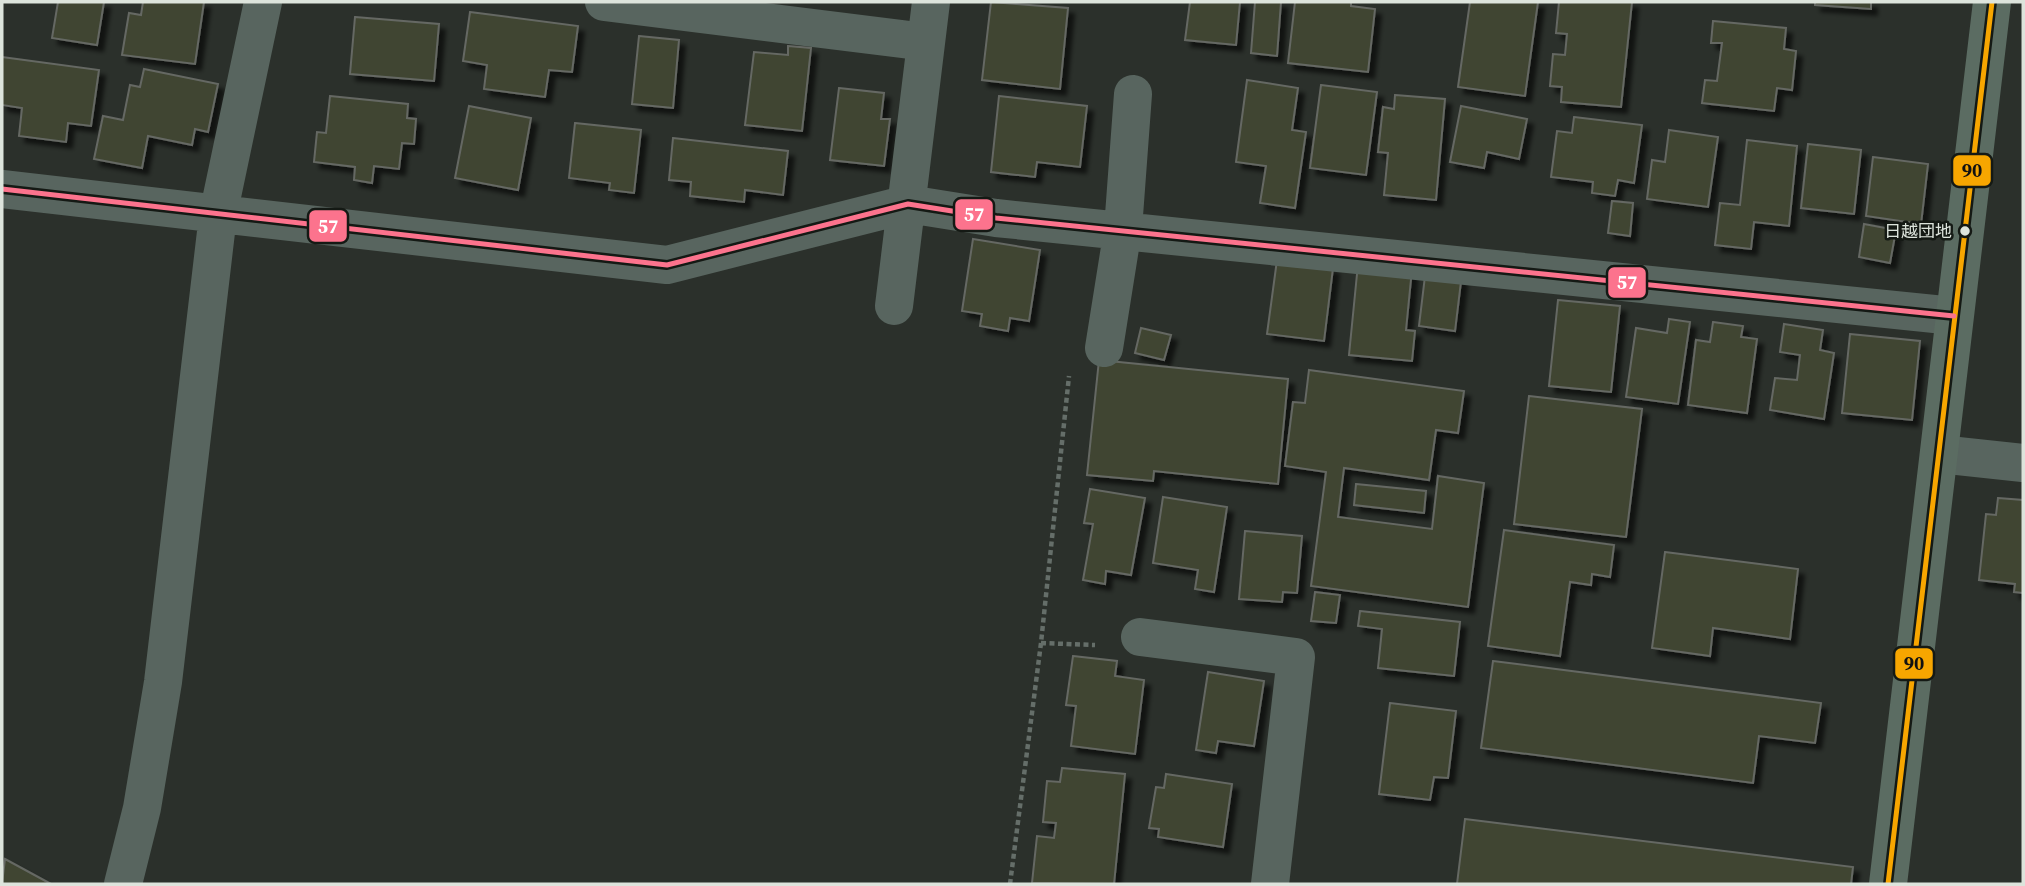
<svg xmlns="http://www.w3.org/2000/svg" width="2025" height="886" font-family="'Source Serif 4','Noto Sans JP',serif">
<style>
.building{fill:#3f4531;stroke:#656863;stroke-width:2;filter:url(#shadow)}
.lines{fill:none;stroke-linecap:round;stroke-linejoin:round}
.path{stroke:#656e69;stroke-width:4.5;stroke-dasharray:5 3.5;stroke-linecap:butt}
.minor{stroke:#58655f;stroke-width:38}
.highway{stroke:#5b6c62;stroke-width:38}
.bus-1-casing{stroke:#141914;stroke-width:10}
.bus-2-casing{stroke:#141914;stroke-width:10}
.bus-1{stroke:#f7a600;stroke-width:5}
.bus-2{stroke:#fc738d;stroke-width:5}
.bus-dot{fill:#dde4dc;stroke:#141914;stroke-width:2.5}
.labels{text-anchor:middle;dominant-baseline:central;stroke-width:5;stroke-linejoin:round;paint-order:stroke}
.bus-label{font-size:17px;fill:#dde4dc;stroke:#141914;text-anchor:end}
.line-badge{stroke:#141914;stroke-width:2.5}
.badge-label{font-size:19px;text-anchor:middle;font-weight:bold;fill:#fff}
.pale-badge-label{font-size:19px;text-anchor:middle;font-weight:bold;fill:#111}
</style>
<defs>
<filter id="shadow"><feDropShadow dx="6" dy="6" stdDeviation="2" flood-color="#0009"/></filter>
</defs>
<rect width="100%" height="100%" fill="#2b302b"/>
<!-- building -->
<path class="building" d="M 58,2 L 104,2 L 97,45 L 52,38 Z
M 143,2 L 204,2 L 195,64 L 122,55 L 129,13 L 141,15 Z
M 991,2 L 1068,8 L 1060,89 L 982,80 Z
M 1190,2 L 1240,2 L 1236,45 L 1185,40 Z
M 1255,2 L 1281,2 L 1277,56 L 1251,53 Z
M 1295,2 L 1351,2 L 1351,6 L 1375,9 L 1368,72 L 1288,63 Z
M 1470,2 L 1538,2 L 1525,96 L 1458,87 Z
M 1559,2 L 1632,2 L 1621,107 L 1561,102 L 1562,87 L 1550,86 L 1553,54 L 1565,55 L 1567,34 L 1556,33 Z
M 1815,2 L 1871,2 L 1871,9 L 1815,5 Z
M 470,12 L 578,26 L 572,72 L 549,70 L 545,97 L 484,89 L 487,65 L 463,61 Z
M 355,17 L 439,24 L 434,81 L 350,74 Z
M 1713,21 L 1786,28 L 1784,49 L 1796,51 L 1792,90 L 1777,88 L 1774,111 L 1702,103 L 1705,80 L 1717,81 L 1722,43 L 1711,43 Z
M 639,36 L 679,40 L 673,108 L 632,104 Z
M 788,46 L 811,48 L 802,131 L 745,125 L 754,52 L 788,55 Z
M 2,57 L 99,70 L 91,126 L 68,123 L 66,142 L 19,136 L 22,108 L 2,105 Z
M 144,69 L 218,84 L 208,132 L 195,129 L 192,145 L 148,136 L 142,168 L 94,159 L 103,116 L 123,120 L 130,85 L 140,87 Z
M 1247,80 L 1298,88 L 1292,130 L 1306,132 L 1295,208 L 1260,203 L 1266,166 L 1236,162 Z
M 1321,85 L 1377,92 L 1366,175 L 1310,168 Z
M 839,88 L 884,93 L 881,119 L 890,119 L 884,166 L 830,160 Z
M 1395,95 L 1445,99 L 1436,200 L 1384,195 L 1388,153 L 1378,152 L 1383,107 L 1394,109 Z
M 330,96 L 408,104 L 407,118 L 416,119 L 414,144 L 402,143 L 399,169 L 374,166 L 372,183 L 354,180 L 355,167 L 314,162 L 317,132 L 326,133 Z
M 999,96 L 1087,106 L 1080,167 L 1037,162 L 1035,177 L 991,172 Z
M 469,106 L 531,118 L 518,190 L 455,178 Z
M 1461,106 L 1527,119 L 1519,159 L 1487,152 L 1484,168 L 1450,162 Z
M 1574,117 L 1642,125 L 1634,183 L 1618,180 L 1615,196 L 1592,193 L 1593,182 L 1551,177 L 1557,131 L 1572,133 Z
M 575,123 L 641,130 L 634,193 L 609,190 L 610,183 L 569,178 Z
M 1669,130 L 1718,137 L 1708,207 L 1647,199 L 1652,160 L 1665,162 Z
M 673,138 L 788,151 L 783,195 L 745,190 L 744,202 L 690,196 L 691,182 L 669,180 Z
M 1747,140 L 1797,146 L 1789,226 L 1754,222 L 1751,249 L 1715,245 L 1720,203 L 1740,205 Z
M 1808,144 L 1861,150 L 1854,214 L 1801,208 Z
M 1873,157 L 1928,164 L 1921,224 L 1866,216 Z
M 1612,201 L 1633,203 L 1630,236 L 1608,233 Z
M 1864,224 L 1896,230 L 1890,263 L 1859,257 Z
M 973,239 L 1040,250 L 1029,321 L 1010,318 L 1008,331 L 980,326 L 982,314 L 962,311 Z
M 1277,260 L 1333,268 L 1324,341 L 1267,334 Z
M 1358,264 L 1412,269 L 1406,330 L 1415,331 L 1412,361 L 1349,355 Z
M 1426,268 L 1462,273 L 1455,331 L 1419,326 Z
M 1558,300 L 1620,306 L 1611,392 L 1549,386 Z
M 1669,319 L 1690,322 L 1678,404 L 1626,397 L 1636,328 L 1667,333 Z
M 1713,322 L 1743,326 L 1741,337 L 1757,339 L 1747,413 L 1688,405 L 1696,340 L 1710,342 Z
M 1784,324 L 1823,330 L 1820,350 L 1834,353 L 1824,419 L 1770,410 L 1775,378 L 1797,380 L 1800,355 L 1780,352 Z
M 1141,328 L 1171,335 L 1164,360 L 1135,353 Z
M 1850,334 L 1920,341 L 1912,420 L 1842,413 Z
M 1099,360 L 1288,379 L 1278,484 L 1154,471 L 1153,481 L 1087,475 Z
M 1309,370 L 1464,391 L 1458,433 L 1436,430 L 1429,480 L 1344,468 L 1338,517 L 1432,529 L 1438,476 L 1484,483 L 1468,607 L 1311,586 L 1326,472 L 1285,466 L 1293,402 L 1305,403 Z
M 1529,396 L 1642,409 L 1626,537 L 1514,524 Z
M 1356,484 L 1426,491 L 1424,513 L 1354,505 Z
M 1090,489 L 1145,498 L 1131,575 L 1106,571 L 1105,584 L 1083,580 L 1093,524 L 1084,523 Z
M 1163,497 L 1227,507 L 1214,592 L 1195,589 L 1198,570 L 1153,563 Z
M 1998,498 L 2023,500 L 2023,593 L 2014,592 L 2015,584 L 1979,580 L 1986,514 L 1996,515 Z
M 1504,530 L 1614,545 L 1610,577 L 1592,574 L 1591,585 L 1570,582 L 1560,656 L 1488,646 Z
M 1245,531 L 1302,536 L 1297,593 L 1283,592 L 1282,602 L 1239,599 Z
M 1665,552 L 1798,569 L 1790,639 L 1713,628 L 1710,656 L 1652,648 Z
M 1315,592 L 1340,595 L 1336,623 L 1311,621 Z
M 1360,611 L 1460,622 L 1454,676 L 1378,668 L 1382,629 L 1358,626 Z
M 1073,656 L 1117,661 L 1115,676 L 1144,680 L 1135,754 L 1071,746 L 1076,706 L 1066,705 Z
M 1493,661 L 1821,703 L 1815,743 L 1759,736 L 1753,783 L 1481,748 Z
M 1208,672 L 1264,681 L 1254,746 L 1218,741 L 1216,753 L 1196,750 Z
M 1390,703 L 1456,711 L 1448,778 L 1434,777 L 1430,800 L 1379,794 Z
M 1062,768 L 1125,774 L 1114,884 L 1032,883 L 1037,836 L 1054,838 L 1056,823 L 1043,822 L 1047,781 L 1060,782 Z
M 1166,774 L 1232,784 L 1223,847 L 1158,837 L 1159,829 L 1149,828 L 1156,787 L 1164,788 Z
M 1465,819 L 1853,867 L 1851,884 L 1457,884 Z
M 5,859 L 51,884 L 2,884 Z"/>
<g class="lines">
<!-- path -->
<path class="path" d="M 1041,643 L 1095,645
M 1010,884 L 1041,643 L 1069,376"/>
<!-- minor -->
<path class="minor" d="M 604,2 L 926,42
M 2,189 L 667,265 L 908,204 L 996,218 L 1954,316
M 894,306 L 931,2
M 1104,348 L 1123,229 L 1133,94
M 1939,454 L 2023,463
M 1140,637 L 1296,657 L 1270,884
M 123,884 L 142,808 L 163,682 L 218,215 L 263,2"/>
<!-- highway -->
<path class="highway" d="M 1888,884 L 1992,2"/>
<!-- bus-1 casing -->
<g class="bus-1-casing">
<path id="bus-1" d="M 1888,884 L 1992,2"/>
</g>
<!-- bus-2 casing -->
<g class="bus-2-casing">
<path id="bus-2" d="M 2,189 L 667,265 L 908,204 L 996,218 L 1954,316"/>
</g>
<!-- bus-1 -->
<use href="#bus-1" class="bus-1"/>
<!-- bus-2 -->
<use href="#bus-2" class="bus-2"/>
</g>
<!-- markers -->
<circle class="bus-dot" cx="1965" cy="231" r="6"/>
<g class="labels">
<!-- bus labels -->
<g class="bus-label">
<text x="1952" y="231">日越団地</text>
</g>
</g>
<g class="line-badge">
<rect x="1952" y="154" width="40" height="33" rx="7" fill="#f7a600"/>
<rect x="954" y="198" width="40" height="33" rx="7" fill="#fc738d"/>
<rect x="308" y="209" width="40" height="34" rx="7" fill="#fc738d"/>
<rect x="1607" y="266" width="40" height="33" rx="7" fill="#fc738d"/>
<rect x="1894" y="647" width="40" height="33" rx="7" fill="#f7a600"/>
</g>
<g class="badge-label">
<text x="974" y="221">57</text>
<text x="328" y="233">57</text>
<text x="1627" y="289">57</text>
</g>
<g class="pale-badge-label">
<text x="1972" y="177">90</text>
<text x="1914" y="670">90</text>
</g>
<!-- border -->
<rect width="2025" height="886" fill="none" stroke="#dde4dc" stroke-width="7"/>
</svg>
